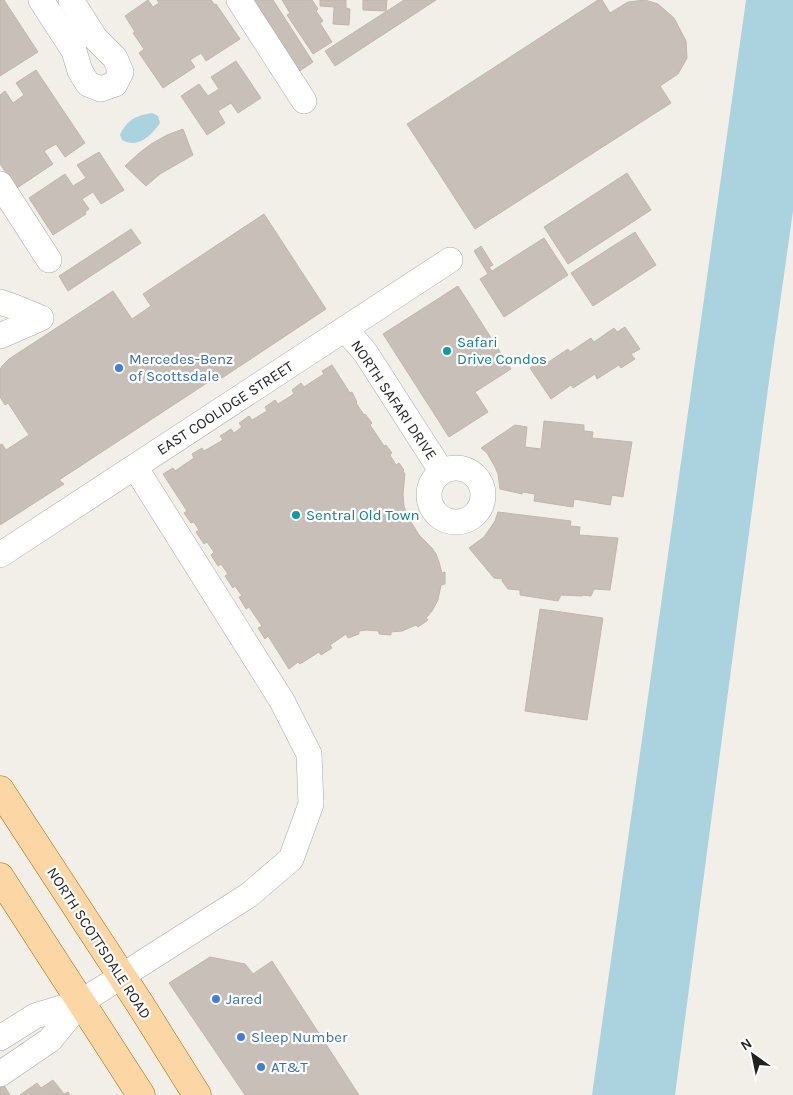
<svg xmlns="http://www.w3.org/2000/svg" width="793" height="1095" font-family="Karla,sans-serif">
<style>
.water{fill:#aad3df}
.building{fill:#c7bfb8;stroke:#c4b6ab}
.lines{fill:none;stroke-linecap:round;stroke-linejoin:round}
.minor-casing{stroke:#a9a9a9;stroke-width:26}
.major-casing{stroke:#a06b00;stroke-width:29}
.minor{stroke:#fff;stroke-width:25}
.major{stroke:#fcd6a4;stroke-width:28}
.culture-dot{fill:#0f9aa8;stroke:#fff;stroke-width:2}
.shop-dot{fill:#3f7fe0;stroke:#fff;stroke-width:2}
.labels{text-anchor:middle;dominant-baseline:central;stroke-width:4.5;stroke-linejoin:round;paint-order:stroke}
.culture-label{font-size:15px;fill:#0d838f;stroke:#fff;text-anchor:start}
.shop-label{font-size:15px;fill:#366cbe;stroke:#fff;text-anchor:start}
.street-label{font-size:15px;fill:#222;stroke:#fff}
</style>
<rect width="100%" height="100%" fill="#f2efe9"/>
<!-- water -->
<path class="water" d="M 746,0 L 793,0 L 793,211 L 769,381 L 675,1095 L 592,1095 Z
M 152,113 L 158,116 L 160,123 C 151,136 138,149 122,140 L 120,135 C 127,120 135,116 152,113 Z"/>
<!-- building -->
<path class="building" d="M 0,0 L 4,0 L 38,52 L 0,76 Z
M 148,0 L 153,7 L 159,3 L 157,0 L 211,0 L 215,5 L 216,4 L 240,39 L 206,61 L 201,53 L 190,60 L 195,67 L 163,88 L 139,53 L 144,49 L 133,33 L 135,32 L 125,16 Z
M 251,0 L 273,0 L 313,62 L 298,72 Z
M 282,0 L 312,0 L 318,9 L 316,11 L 323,21 L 320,23 L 332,42 L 313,54 L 287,15 L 290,13 Z
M 320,0 L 346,0 L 346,8 L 350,9 L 349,25 L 333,24 L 334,7 L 320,6 Z
M 363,0 L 387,0 L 386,11 L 363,10 Z
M 404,0 L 436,0 L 335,66 L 325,51 Z
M 598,0 L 602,0 L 610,13 L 628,2 L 645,0 L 658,4 L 674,18 L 686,41 L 687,58 L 678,74 L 660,86 L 671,103 L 475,229 L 407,124 Z
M 236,61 L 261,98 L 238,113 L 231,103 L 218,111 L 225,123 L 207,135 L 181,96 L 199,84 L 208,96 L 219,89 L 211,77 Z
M 36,70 L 85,143 L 65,157 L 56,144 L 44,151 L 53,164 L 17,188 L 0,164 L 0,95 L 5,91 L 13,103 L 24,95 L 16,83 Z
M 183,129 L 193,155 L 160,174 L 146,186 L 125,166 L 138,154 L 151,144 L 167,135 Z
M 99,152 L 124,190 L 101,204 L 93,192 L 82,199 L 89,209 L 85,212 L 86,214 L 53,235 L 29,198 L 65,174 L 73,186 L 86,178 L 77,165 Z
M 627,173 L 651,210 L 568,264 L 544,227 Z
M 264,214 L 326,309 L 222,378 L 219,375 L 59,480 L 64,484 L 0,525 L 0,445 L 2,444 L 6,450 L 29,435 L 8,403 L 5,405 L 0,397 L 0,370 L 2,366 L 9,359 L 113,291 L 132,319 L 151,306 L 143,294 Z
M 131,229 L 141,243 L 68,291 L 59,276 Z
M 635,232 L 656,265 L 593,306 L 571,273 Z
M 544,238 L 568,275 L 504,317 L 480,279 L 488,274 L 474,251 L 481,246 L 493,265 L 489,267 L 492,271 Z
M 458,286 L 511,369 L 475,392 L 488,412 L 449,437 L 383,334 Z
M 625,327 L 640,349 L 631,354 L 635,359 L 621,368 L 619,365 L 597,379 L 595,374 L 573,388 L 571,385 L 551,399 L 530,368 L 544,359 L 547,363 L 568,349 L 570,352 L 591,338 L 594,342 L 614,328 L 617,332 Z
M 332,365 L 350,393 L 352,392 L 357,402 L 356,403 L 364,415 L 365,414 L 372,423 L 370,425 L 384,446 L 386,445 L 392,453 L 390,455 L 396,465 L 399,463 L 404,470 L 403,471 L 405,474 L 403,494 L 404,506 L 408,517 L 419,535 L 432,548 L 436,554 L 439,562 L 442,573 L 445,572 L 445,584 L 441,585 L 438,600 L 432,611 L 426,618 L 428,620 L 418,627 L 416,625 L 402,631 L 391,632 L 391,635 L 379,634 L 379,631 L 367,630 L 359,631 L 359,634 L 348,638 L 346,634 L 330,645 L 332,648 L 321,655 L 319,652 L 300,664 L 298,662 L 289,669 L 268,636 L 265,639 L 258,628 L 262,626 L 249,607 L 246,609 L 239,597 L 242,596 L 235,586 L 233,588 L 225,576 L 228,574 L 221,564 L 218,566 L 211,555 L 214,552 L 207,542 L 204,544 L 196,532 L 199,530 L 194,522 L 191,523 L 184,513 L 187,511 L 163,474 L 173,468 L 175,471 L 194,458 L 192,454 L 202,448 L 204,451 L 223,440 L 220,436 L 231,429 L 234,433 L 242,427 L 239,423 L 249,416 L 252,420 L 267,411 L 265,407 L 275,400 L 278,404 L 294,394 L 292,390 L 301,383 L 304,387 L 324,374 L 322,371 Z
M 544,421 L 584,425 L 584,431 L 593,432 L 592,438 L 632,442 L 623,497 L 612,495 L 610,505 L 574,499 L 573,507 L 534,501 L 535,494 L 522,492 L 522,494 L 500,489 L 498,474 L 495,467 L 487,453 L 481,448 L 515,425 L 527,427 L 525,447 L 541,449 Z
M 498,512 L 571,521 L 570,526 L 580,527 L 579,535 L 618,538 L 610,590 L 594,589 L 591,596 L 582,595 L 582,596 L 561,595 L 558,601 L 520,595 L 520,590 L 508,589 L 502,581 L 503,579 L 494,578 L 469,548 L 484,537 L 495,521 Z
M 540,609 L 603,618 L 587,720 L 525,711 Z
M 210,957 L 245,964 L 253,974 L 272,961 L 359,1095 L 245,1095 L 169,983 Z
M 0,1079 L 10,1095 L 0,1095 Z
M 53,1080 L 64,1094 L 68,1092 L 70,1095 L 20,1095 L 37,1083 L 41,1088 Z"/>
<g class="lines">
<!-- minor casing -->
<g class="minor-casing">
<path id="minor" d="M 41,0 L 74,51 L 80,71 L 88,84 L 101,89 L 115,84 L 121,72 L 115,58 L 95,38 L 71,0
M 239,0 L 304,101
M 0,184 L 49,260
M 0,302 L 12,306 L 41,318
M 345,329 L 365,352 L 442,472
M 0,336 L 41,318
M429 495a27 27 0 1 1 54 0a27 27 0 1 1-54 0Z
M 0,555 L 450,260
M 0,1038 L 35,1016 L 81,1002 L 249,895 L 291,859 L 311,804 L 309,754 L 282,701 L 135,467
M 0,1074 L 50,1040 L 81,1002"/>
</g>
<!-- major casing -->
<g class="major-casing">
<path id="major" d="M 0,790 L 140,1004 L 197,1095
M 0,877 L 141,1095"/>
</g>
<!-- minor -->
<use href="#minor" class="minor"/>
<!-- major -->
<use href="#major" class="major"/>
</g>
<!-- markers -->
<g class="culture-dot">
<circle cx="447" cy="351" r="5"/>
<circle cx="296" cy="515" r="5"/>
</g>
<g class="shop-dot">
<circle cx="119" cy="368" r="5"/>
<circle cx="216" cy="999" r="5"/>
<circle cx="241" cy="1037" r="5"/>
<circle cx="261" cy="1067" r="5"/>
</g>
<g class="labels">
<!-- culture labels -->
<g class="culture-label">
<text x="457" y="342">Safari<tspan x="457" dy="17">Drive Condos</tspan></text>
<text x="306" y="515">Sentral Old Town</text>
</g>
<!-- shop labels -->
<g class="shop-label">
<text x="129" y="359">Mercedes-Benz<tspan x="129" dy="17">of Scottsdale</tspan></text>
<text x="226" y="999">Jared</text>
<text x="251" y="1037">Sleep Number</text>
<text x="271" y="1067">AT&amp;T</text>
</g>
<!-- street labels -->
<g class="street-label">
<text transform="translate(394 400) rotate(56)">NORTH SAFARI DRIVE</text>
<text transform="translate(225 408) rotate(-33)">EAST COOLIDGE STREET</text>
<text transform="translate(99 943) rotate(57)">NORTH SCOTTSDALE ROAD</text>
</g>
</g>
<!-- north arrow -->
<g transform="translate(753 1055) rotate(327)" stroke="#ffffff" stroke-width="4" paint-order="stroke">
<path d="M0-4L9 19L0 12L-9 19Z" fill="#222222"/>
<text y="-8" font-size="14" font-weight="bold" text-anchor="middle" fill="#222222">N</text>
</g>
</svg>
